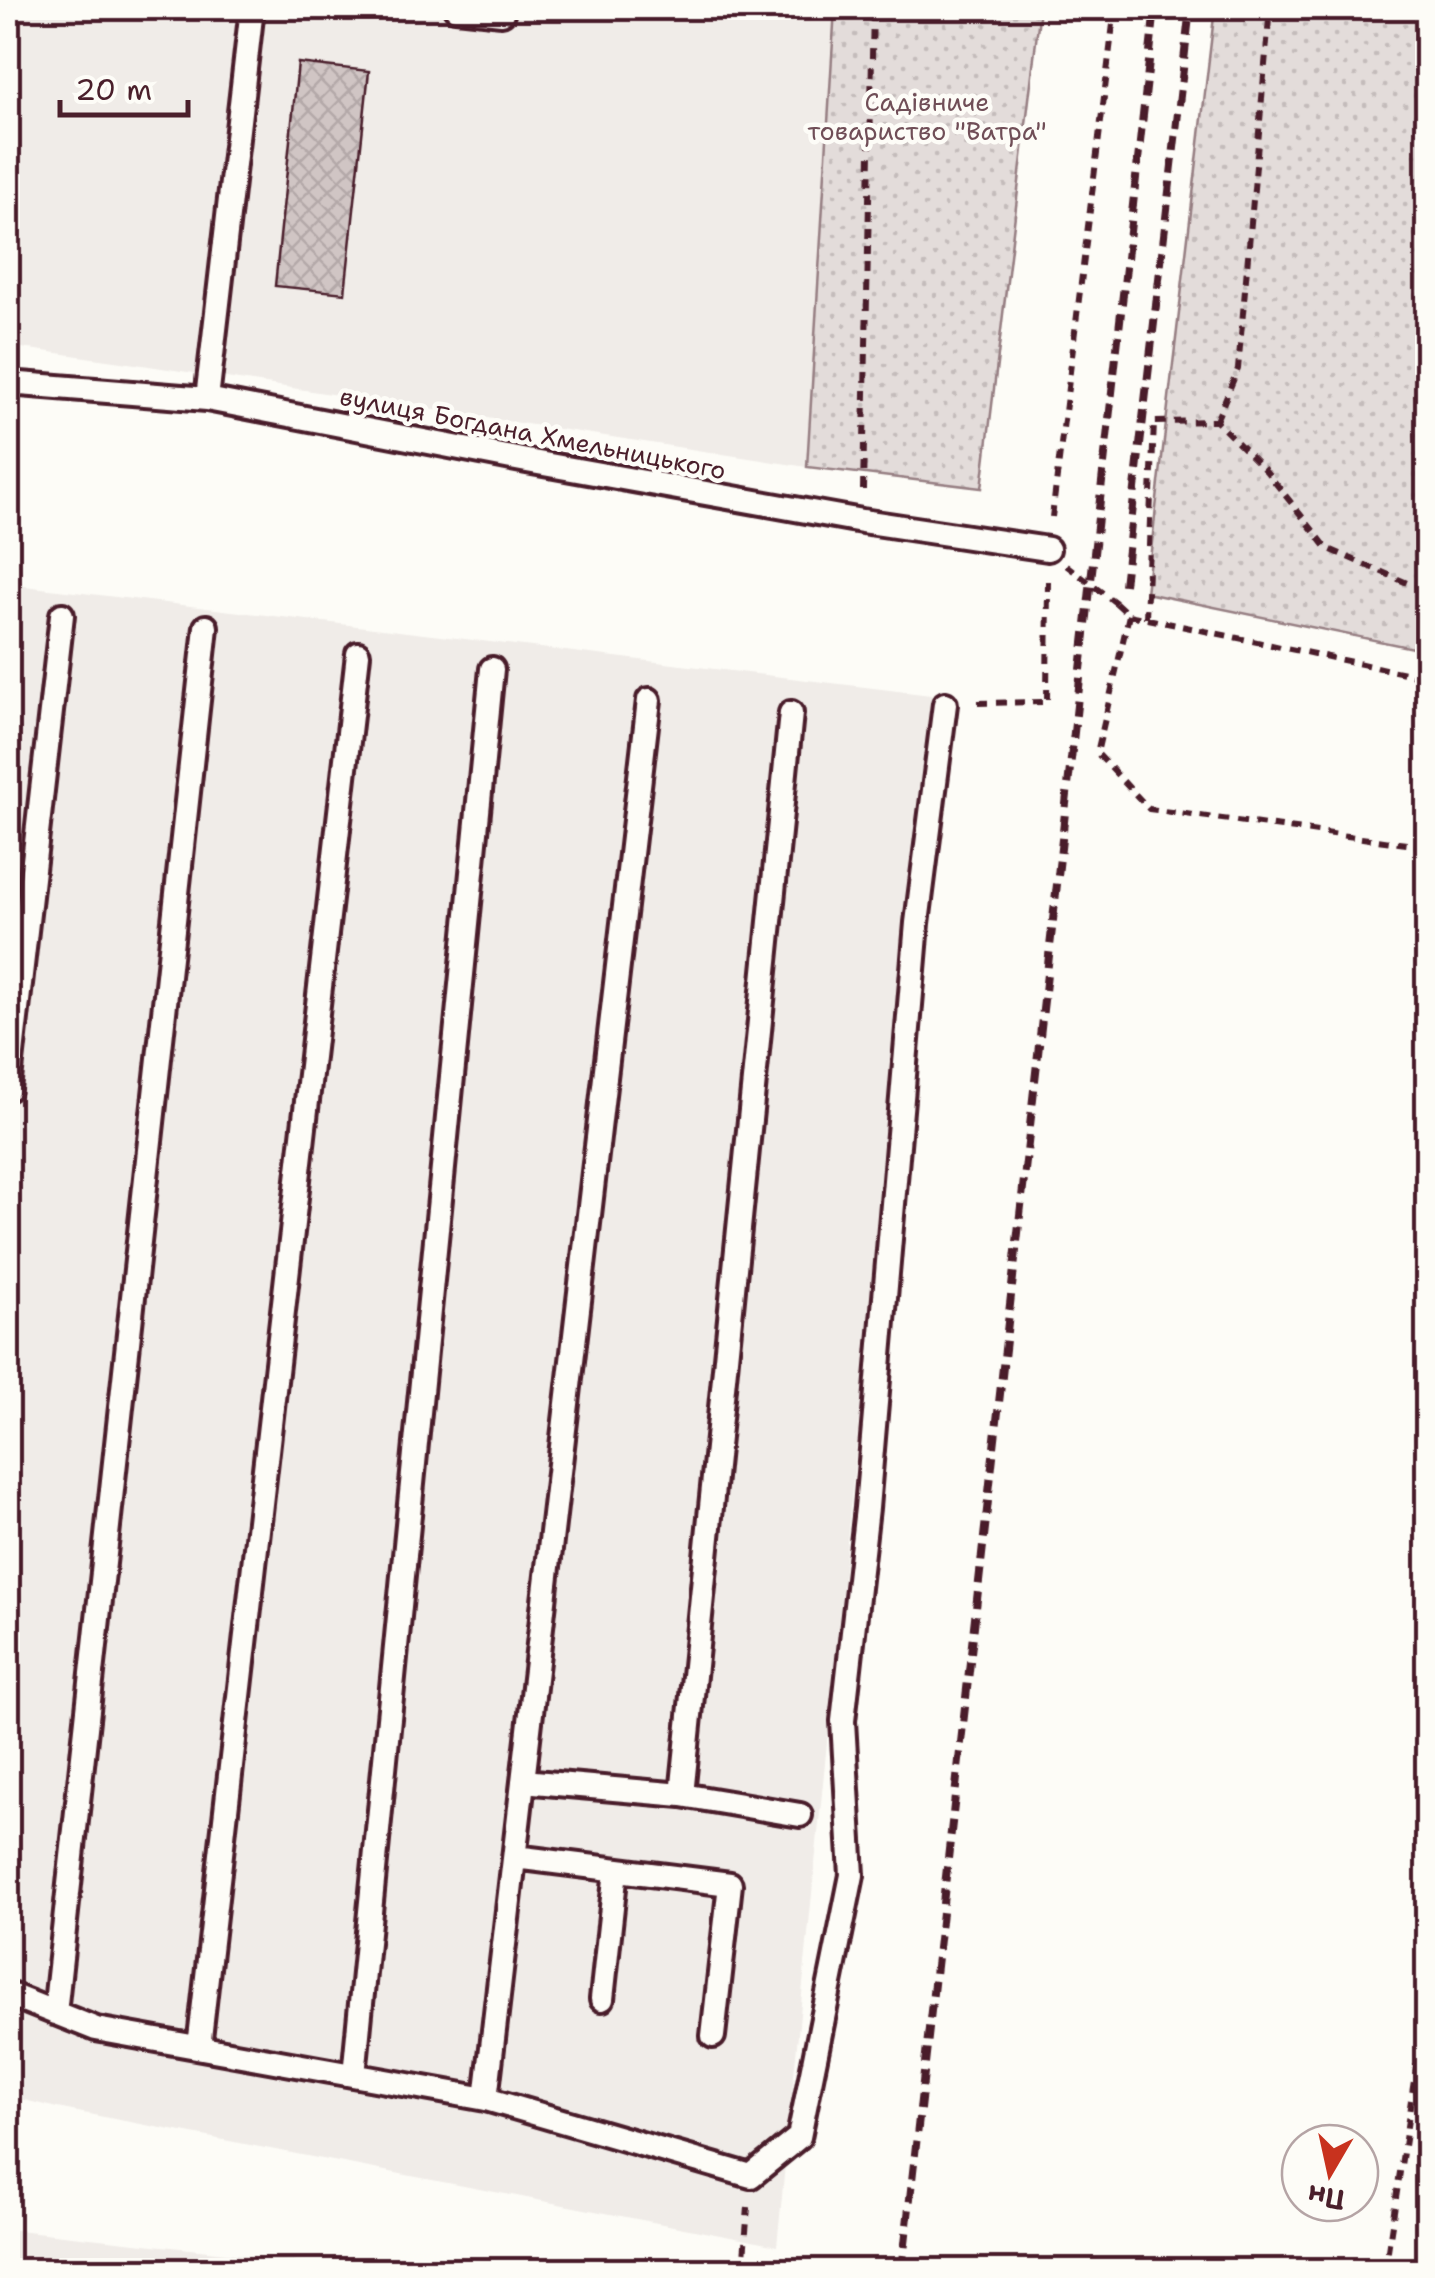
<svg xmlns="http://www.w3.org/2000/svg" width="1435" height="2278" font-family="'Shantell Sans',sans-serif">
<style>
.built{fill:#f0ece8}
.garden{fill:url(#garden-dots);stroke:#967e82;stroke-width:2.5}
.building{fill:url(#building-cross-hatch);stroke:#4a1f2b;stroke-width:2.5}
.lines{fill:none;stroke-linecap:round;stroke-linejoin:round}
.lane-casing{stroke:#4a1f2b;stroke-width:30}
.path{stroke:#4a1f2b;stroke-width:6;stroke-dasharray:10 8;stroke-linecap:butt}
.lane{stroke:#fdfcf7;stroke-width:22}
.rail{stroke:#4a1f2b;stroke-width:8;stroke-dasharray:15 8;stroke-linecap:butt}
.path-bridge{stroke:#4a1f2b;stroke-width:6;stroke-dasharray:10 8;stroke-linecap:butt}
.labels{text-anchor:middle;dominant-baseline:central;stroke-width:9;stroke-linejoin:round;paint-order:stroke}
.park-label{font-size:25px;fill:#704e57;stroke:#fdfcf7}
.street-label{font-size:25px;fill:#4a1f2b;stroke:#fdfcf7}
</style>
<defs>
<pattern id="garden-dots" width="8" height="8" patternUnits="userSpaceOnUse" patternTransform="scale(2.5)"><rect width="8" height="8" fill="#e3dcda"/><path d="M2 2h.1M6 6h.1" fill="none" stroke="#c4bcbb" stroke-width="1.8" stroke-linecap="round"/></pattern>
<pattern id="building-cross-hatch" width="8" height="8" patternUnits="userSpaceOnUse" patternTransform="scale(2.5)"><rect width="8" height="8" fill="#d0c5c4"/><path d="M0 0l8 8M0 8l8-8" fill="none" stroke="#b4a9a9"/></pattern>
</defs>
<rect width="100%" height="100%" fill="#fdfcf7"/>
<filter id="ink" filterUnits="userSpaceOnUse"><feTurbulence type="fractalNoise" baseFrequency=".01" numOctaves="2"/><feDisplacementMap in="SourceGraphic" scale="20" xChannelSelector="R" yChannelSelector="G"/><feConvolveMatrix kernelMatrix="1 2 1 2 8 2 1 2 1" color-interpolation-filters="sRGB"/></filter>
<g filter="url(#ink)">
<!-- built -->
<path class="built" d="M 8,8 L 835,8 L 807,467 L 142,365 L 8,346 Z
M 8,584 L 931,695 L 777,2246 L 57,2108 L 8,2096 Z
M 8,2229 L 379,2270 L 8,2270 Z"/>
<!-- garden -->
<path class="garden" d="M 835,8 L 1040,8 L 982,488 L 807,467 Z
M 1215,8 L 1427,8 L 1427,651 L 1146,593 Z"/>
<!-- building -->
<path class="building" d="M 298,63 L 369,71 L 345,293 L 275,286 Z"/>
<g class="lines">
<!-- lane casing -->
<g class="lane-casing">
<path id="lane" d="M 456,8 L 502,13 L 503,8
M 8,383 L 207,399 L 527,461 L 862,521 L 1048,549
M 207,399 L 252,8
M 8,1089 L 62,615
M 523,1781 L 682,1795 L 800,1815
M 682,1795 L 791,713
M 515,1857 L 730,1884 L 713,2036
M 8,1994 L 96,2029 L 486,2099 L 751,2176 L 799,2137 L 852,1875 L 843,1721 L 867,1508 L 917,923 L 945,704
M 602,1999 L 616,1870
M 55,2013 L 206,627
M 199,2047 L 358,654
M 354,2075 L 492,669
M 486,2099 L 649,700"/>
</g>
<!-- path -->
<path class="path" d="M 1216,421 L 1238,369 L 1270,8
M 863,490 L 873,8
M 1052,517 L 1115,8
M 1116,603 L 1129,615 L 1428,678
M 1129,615 L 1097,753 L 1149,809 L 1428,847
M 1146,618 L 1154,422 L 1216,421 L 1266,471 L 1327,548 L 1407,583 L 1428,585
M 978,703 L 1047,702 L 1048,580
M 743,2270 L 748,2207
M 1385,2270 L 1428,1989"/>
<!-- lane -->
<use href="#lane" class="lane"/>
<!-- rail -->
<path class="rail" d="M 1124,585 L 1190,8
M 902,2270 L 1155,8"/>
<!-- path-bridge -->
<path class="path-bridge" d="M 1066,565 L 1116,603"/>
</g>
</g>
<g class="labels">
<!-- park labels -->
<g class="park-label">
<text x="927" y="102">Садівниче<tspan x="927" dy="29">товариство "Ватра"</tspan></text>
</g>
<!-- street labels -->
<g class="street-label">
<text transform="translate(533 433) rotate(11)">вулиця Богдана Хмельницького</text>
</g>
</g>
<!-- margin -->
<rect width="1435" height="2278" fill="none" stroke="#fdfcf7" stroke-width="40"/>
<rect x="20" y="20" width="1395" height="2238" fill="none" stroke="#4a1f2b" stroke-width="4" filter="url(#ink)"/>
<!-- north arrow -->
<g transform="translate(1330 2173) rotate(189)"><circle r="48" fill="#fdfcf7" stroke="#b5a4a5" stroke-width="2.5"/>
<path d="M0-8L18 38L0 25L-18 38Z" fill="#c8321e"/>
<text y="-15" font-size="28" font-weight="bold" text-anchor="middle" fill="#4a1f2b">Пн</text>
</g>
<!-- scale -->
<path d="M60 100v15h128v-15" fill="none" stroke="#4a1f2b" stroke-width="5"/>
<text x="75" y="100" font-size="30" fill="#4a1f2b" stroke="#fdfcf7" stroke-width="8" paint-order="stroke">20 m</text>
</svg>
